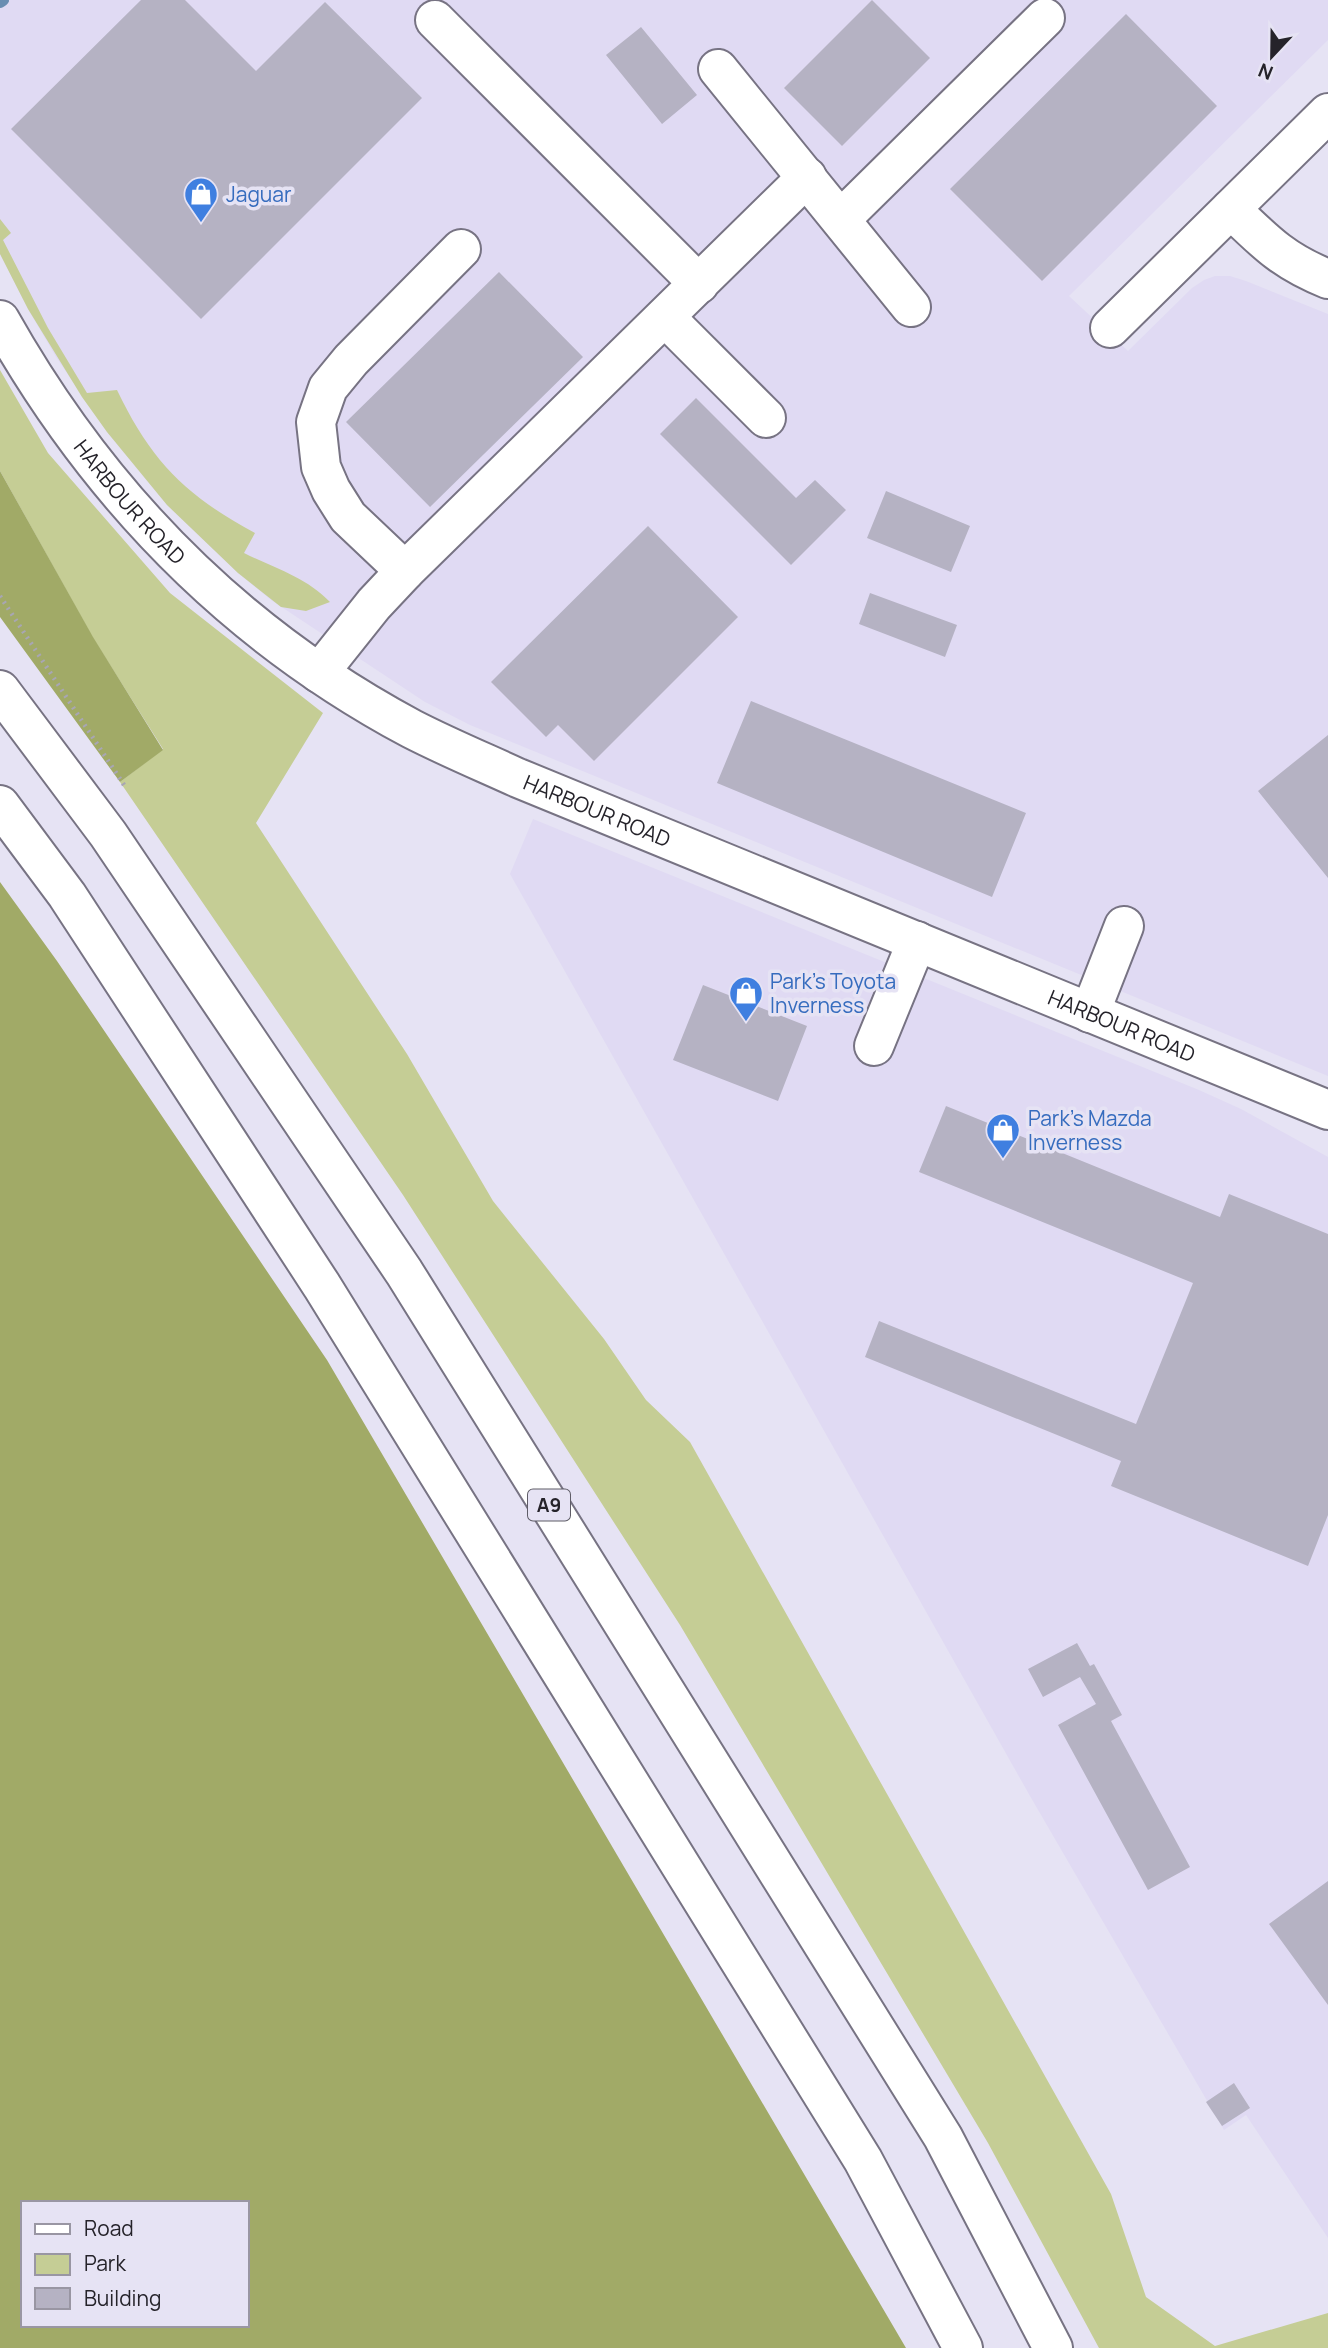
<svg xmlns="http://www.w3.org/2000/svg" width="1328" height="2348" font-family="Manrope,sans-serif">
<style>
.built{fill:#e0daf3}
.green{fill:#c5cd95}
.forest{fill:#a1aa67;fill-rule:evenodd}
.lines{fill:none;stroke-linecap:round;stroke-linejoin:round}
.stream{stroke:#698db1;stroke-width:12}
.building{fill:#b5b2c3}
.minor-casing{stroke:#777383;stroke-width:42}
.highway-casing{stroke:#777383;stroke-width:42}
.path{stroke:#a8a6b3;stroke-width:4.5;stroke-dasharray:2 5;stroke-linecap:butt}
.minor{stroke:#fff;stroke-width:38}
.highway{stroke:#fff;stroke-width:38}
.labels{text-anchor:middle;dominant-baseline:central;stroke-width:7;stroke-linejoin:round;paint-order:stroke}
.shield{fill:#e6e3f4;stroke:#5f5d67;stroke-width:2}
.shield-label{font-size:19px;font-weight:bold;fill:#25232a}
.shop-label{font-size:21px;fill:#366cbe;stroke:#e6e3f4;text-anchor:start}
.street-label{font-size:21px;fill:#25232a;stroke:#e6e3f4}
</style>
<rect width="100%" height="100%" fill="#e6e3f4"/>
<!-- built -->
<path class="built" d="M 0,0 L 1328,0 L 1328,40 L 1069,296 L 1128,351 L 1192,288 L 1204,280 L 1215,276 L 1230,276 L 1246,281 L 1328,314 L 1328,1076 L 470,725 L 425,702 L 271,600 L 238,573 L 167,505 L 107,432 L 56,357 L 28,309 L 0,254 Z
M 533,819 L 1199,1090 L 1241,1109 L 1328,1157 L 1328,2238 L 1246,2115 L 1224,2130 L 1030,1796 L 510,874 Z"/>
<!-- green -->
<path class="green" d="M 0,219 L 11,233 L 3,240 L 48,328 L 87,393 L 117,390 C 151,461 186,496 255,533 L 244,553 C 274,568 306,577 330,602 L 306,611 L 281,607 L 238,573 L 167,505 L 107,432 L 82,397 L 28,309 L 0,254 Z
M 0,370 L 48,453 L 170,593 L 323,713 L 256,823 L 407,1054 L 493,1201 L 604,1339 L 646,1400 L 690,1442 L 1111,2194 L 1146,2297 L 1215,2346 L 1328,2313 L 1328,2348 L 1099,2348 L 988,2143 L 680,1625 L 403,1195 L 120,782 L 163,749 L 93,638 L 0,471 Z"/>
<!-- forest -->
<path class="forest" d="M 0,471 L 93,637 L 163,750 L 120,782 L 0,617 Z
M 0,882 L 57,961 L 327,1360 L 906,2348 L 0,2348 ZM 23,2203 L 247,2203 L 247,2325 L 23,2325 Z"/>
<g class="lines">
<!-- stream -->
<path class="stream" d="M 0,2 L 3,0"/>
</g>
<!-- building -->
<path class="building" d="M 141,0 L 185,0 L 256,71 L 325,2 L 422,98 L 201,319 L 11,129 Z
M 872,0 L 930,58 L 842,146 L 784,88 Z
M 1126,14 L 1217,106 L 1042,281 L 950,189 Z
M 641,27 L 697,95 L 662,124 L 606,55 Z
M 499,272 L 583,357 L 430,507 L 346,422 Z
M 696,398 L 796,498 L 815,480 L 846,510 L 791,565 L 660,434 Z
M 886,491 L 970,526 L 951,572 L 867,538 Z
M 648,526 L 738,617 L 594,761 L 558,725 L 546,737 L 491,682 Z
M 870,593 L 957,625 L 945,657 L 859,624 Z
M 751,701 L 1026,813 L 992,897 L 717,783 Z
M 1328,735 L 1328,878 L 1258,791 Z
M 703,985 L 807,1026 L 778,1101 L 673,1060 Z
M 946,1106 L 1220,1217 L 1229,1194 L 1328,1234 L 1328,1515 L 1308,1566 L 1111,1486 L 1121,1461 L 865,1357 L 879,1321 L 1136,1424 L 1193,1283 L 919,1172 Z
M 1077,1643 L 1090,1666 L 1094,1664 L 1122,1715 L 1111,1721 L 1190,1867 L 1148,1890 L 1058,1725 L 1096,1704 L 1080,1677 L 1043,1697 L 1028,1669 Z
M 1328,1881 L 1328,2005 L 1269,1924 Z
M 1234,2083 L 1250,2108 L 1222,2126 L 1206,2102 Z"/>
<g class="lines">
<!-- minor casing -->
<g class="minor-casing">
<g id="minor">
<path d="M 435,20 L 699,284"/>
<path d="M 718,69 L 911,307"/>
<path d="M 1231,209 C 1265,242 1283,261 1328,279"/>
<path d="M 841,219 L 1045,18"/>
<path d="M 665,317 L 766,418"/>
<path id="s1" d="M 0,320 C 99,496 234,634 412,729 C 447,747 483,762 518,778 L 1328,1110"/>
<path d="M 1110,328 L 1328,113"/>
<path d="M 405,571 L 348,517 L 331,490 L 321,467 L 316,422 L 328,388 L 351,360 L 461,249"/>
<path d="M 319,673 L 374,604 L 405,571 L 807,177"/>
<path d="M 1090,1013 L 1124,926"/>
<path d="M 874,1046 L 917,941"/>
</g>
</g>
<!-- highway casing -->
<g class="highway-casing">
<path id="highway" d="M 0,690 L 108,834 L 404,1272 L 943,2137 L 1053,2348
M 0,805 L 67,895 L 322,1286 L 863,2160 L 963,2348"/>
</g>
<!-- path -->
<path class="path" d="M 0,596 L 126,788"/>
<!-- minor -->
<use href="#minor" class="minor"/>
<!-- highway -->
<use href="#highway" class="highway"/>
</g>
<!-- icons -->
<defs>
<g id="shop-pin" transform="scale(1.75)"><path d="M0 17L-7.5 6A9.5 9.5 0 1 1 7.5 6Z" fill="#3f7fe0" stroke="#e6e3f4"/><path d="M-5-2.5h2.3a2.7 3.5 0 0 1 5.4 0H5L5.5 6h-11ZM-1.5-2.5h3a1.5 2.3 0 0 0-3 0Z" fill="#fff"/></g>
</defs>
<g fill-rule="evenodd">
<use href="#shop-pin" x="201" y="194"/>
<use href="#shop-pin" x="746" y="993"/>
<use href="#shop-pin" x="1003" y="1130"/>
</g>
<g class="labels">
<!-- shield labels -->
<rect class="shield" x="528" y="1489.5" width="42" height="31" rx="5"/>
<g class="shield-label">
<text x="549" y="1505">A9</text>
</g>
<!-- shop labels -->
<g class="shop-label">
<text x="226" y="194">Jaguar</text>
<text x="770" y="981">Park's Toyota<tspan x="770" dy="24">Inverness</tspan></text>
<text x="1028" y="1118">Park's Mazda<tspan x="1028" dy="24">Inverness</tspan></text>
</g>
<!-- street labels -->
<g class="street-label">
<text stroke="none"><textPath href="#s1" startOffset="224">HARBOUR ROAD</textPath></text>
<text stroke="none"><textPath href="#s1" startOffset="791">HARBOUR ROAD</textPath></text>
<text stroke="none"><textPath href="#s1" startOffset="1358">HARBOUR ROAD</textPath></text>
</g>
</g>
<!-- legend -->
<rect x="21" y="2201" width="228" height="126" fill="#e6e3f4" stroke="#9996a3" stroke-width="2"/>
<rect x="35" y="2224" width="35" height="10" fill="#ffffff" stroke="#9996a3" stroke-width="2"/>
<text x="84" y="2236" font-size="21" fill="#25232a">Road</text>
<rect x="35" y="2254" width="35" height="21" fill="#c5cd95" stroke="#9996a3" stroke-width="2"/>
<text x="84" y="2271" font-size="21" fill="#25232a">Park</text>
<rect x="35" y="2288" width="35" height="21" fill="#b5b2c3" stroke="#9996a3" stroke-width="2"/>
<text x="84" y="2306" font-size="21" fill="#25232a">Building</text>
<!-- north arrow -->
<g transform="translate(1272 56) rotate(202)" stroke="#e6e3f4" stroke-width="5" paint-order="stroke">
<path d="M0-5L12 26L0 18L-12 26Z" fill="#25232a"/>
<text y="-10" font-size="19" font-weight="bold" text-anchor="middle" fill="#25232a">N</text>
</g>
</svg>
